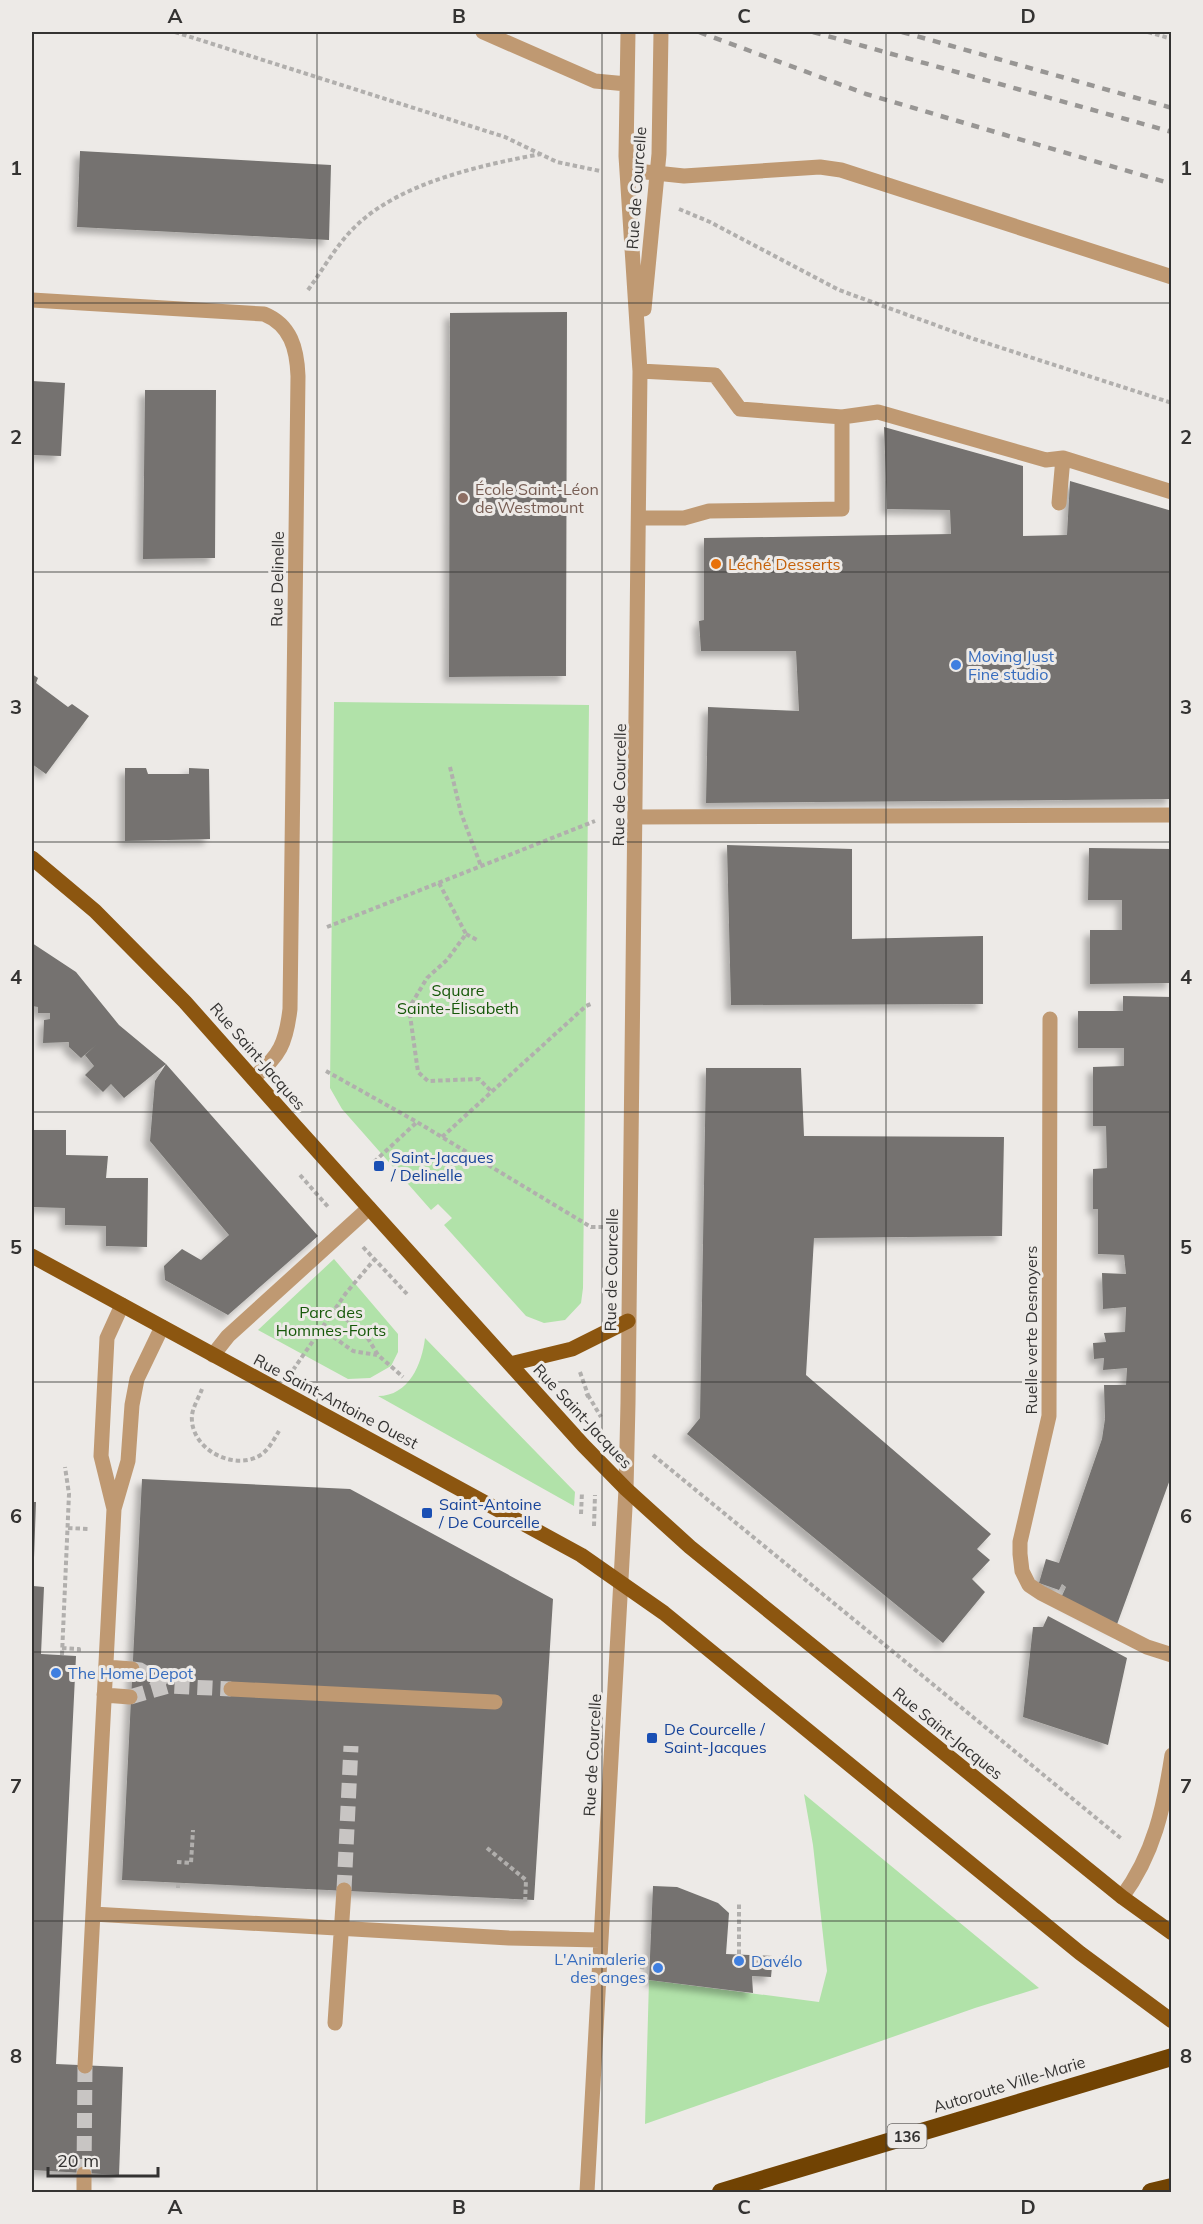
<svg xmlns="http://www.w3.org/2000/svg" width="1203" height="2224" font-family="Mulish,sans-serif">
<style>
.green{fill:#b1e2a9}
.building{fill:#74726f;filter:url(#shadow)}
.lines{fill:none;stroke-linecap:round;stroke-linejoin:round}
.minor-tunnel{stroke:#c8c5c3;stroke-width:15;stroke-dasharray:15 8;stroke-linecap:butt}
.path{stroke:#b1afad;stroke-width:4;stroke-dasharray:4.5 3;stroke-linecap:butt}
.minor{stroke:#bf9972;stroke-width:15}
.major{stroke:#8c5610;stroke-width:15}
.highway{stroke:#714303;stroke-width:18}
.rail{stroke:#989694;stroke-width:4.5;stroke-dasharray:8 8;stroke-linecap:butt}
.grid{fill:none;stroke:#343332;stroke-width:1.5;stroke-opacity:0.55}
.education-dot{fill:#8d6e63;stroke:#edeae7;stroke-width:2}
.food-dot{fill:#e8710a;stroke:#edeae7;stroke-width:2}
.shop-dot{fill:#3f7fe0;stroke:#edeae7;stroke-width:2}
.transit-dot{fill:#1a4fb4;stroke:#edeae7;stroke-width:2}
.labels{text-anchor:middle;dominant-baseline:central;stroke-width:6;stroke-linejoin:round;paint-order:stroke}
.shield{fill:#edeae7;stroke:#6c6a68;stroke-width:1.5}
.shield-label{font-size:15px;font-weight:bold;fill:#343332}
.street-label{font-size:16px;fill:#343332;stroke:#edeae7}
.education-label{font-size:16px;fill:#785e54;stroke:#edeae7;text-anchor:start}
.food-label{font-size:16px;fill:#c56008;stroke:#edeae7;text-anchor:start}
.shop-label{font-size:16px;fill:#366cbe;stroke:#edeae7;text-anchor:start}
.park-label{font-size:16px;fill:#165809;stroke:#edeae7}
.transit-label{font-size:16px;fill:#164399;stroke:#edeae7;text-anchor:start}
.neatline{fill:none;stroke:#343332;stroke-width:2}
.grid-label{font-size:20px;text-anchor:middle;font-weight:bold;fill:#343332}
</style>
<defs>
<filter id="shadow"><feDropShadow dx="-5.5" dy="5.5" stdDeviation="3" flood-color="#0004"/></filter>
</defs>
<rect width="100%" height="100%" fill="#edeae7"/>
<!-- green -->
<path class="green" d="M 334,702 L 589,705 L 583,1288 L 581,1303 L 565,1320 L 544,1323 L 526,1316 L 444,1225 L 452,1218 L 438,1204 L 431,1210 L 342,1109 L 330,1088 Z
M 334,1259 L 398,1334 L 398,1352 L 391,1366 L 370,1378 L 348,1379 L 258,1330 Z
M 425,1338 L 575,1492 L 574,1506 L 378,1396 C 409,1396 422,1364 425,1338 Z
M 804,1794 L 1039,1988 L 975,2008 L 645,2124 L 649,1980 L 819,2002 L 827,1971 L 813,1845 Z"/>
<!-- building -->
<path class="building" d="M 80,151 L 331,165 L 329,240 L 77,227 Z
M 567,312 L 566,676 L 449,677 L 450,313 Z
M 32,381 L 65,383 L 61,456 L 32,455 Z
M 145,390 L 216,390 L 215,558 L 143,559 Z
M 884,427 L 1023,466 L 1023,536 L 1067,535 L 1070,481 L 1172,511 L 1172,799 L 706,803 L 708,707 L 799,711 L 796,651 L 701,651 L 699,621 L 704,620 L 704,538 L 951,534 L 950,510 L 887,509 Z
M 32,674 L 38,678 L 36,683 L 68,707 L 72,704 L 89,716 L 46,774 L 32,764 Z
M 125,768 L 146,768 L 148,774 L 189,774 L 189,768 L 209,769 L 210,839 L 125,841 Z
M 727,845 L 852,849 L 852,939 L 983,936 L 983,1004 L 731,1005 Z
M 1089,848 L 1172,849 L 1172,983 L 1090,984 L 1090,930 L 1122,930 L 1122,900 L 1088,900 Z
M 32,943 L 76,972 L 119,1025 L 166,1064 L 318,1236 L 228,1315 L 165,1280 L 164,1266 L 182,1249 L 201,1260 L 229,1235 L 150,1141 L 155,1081 L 166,1064 L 124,1098 L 111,1084 L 103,1092 L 85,1075 L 94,1066 L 85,1055 L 96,1045 L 81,1058 L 69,1047 L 69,1042 L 43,1043 L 44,1020 L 50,1019 L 50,1013 L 38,1013 L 38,1007 L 32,1006 Z
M 1123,996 L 1172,997 L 1172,1474 L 1116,1627 L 1061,1598 L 1066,1587 L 1062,1584 L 1059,1590 L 1039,1583 L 1046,1559 L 1059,1563 L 1102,1439 L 1105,1419 L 1104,1385 L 1126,1385 L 1127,1368 L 1103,1370 L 1104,1358 L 1094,1359 L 1093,1343 L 1106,1342 L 1104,1333 L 1125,1332 L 1126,1307 L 1103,1309 L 1102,1273 L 1126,1274 L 1124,1255 L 1098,1254 L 1098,1209 L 1093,1209 L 1093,1169 L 1107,1168 L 1106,1126 L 1093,1126 L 1093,1067 L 1124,1066 L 1124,1048 L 1078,1048 L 1078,1011 L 1123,1011 Z
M 706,1068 L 801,1068 L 804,1136 L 1004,1137 L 1002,1236 L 814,1238 L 806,1375 L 991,1534 L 977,1549 L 990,1560 L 972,1579 L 985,1592 L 943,1643 L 687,1434 L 700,1418 Z
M 32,1130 L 66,1130 L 66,1155 L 108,1156 L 106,1178 L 148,1178 L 147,1247 L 106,1246 L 106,1226 L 65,1225 L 65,1208 L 32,1207 Z
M 142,1479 L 350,1489 L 553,1599 L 534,1900 L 122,1880 Z
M 32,1502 L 36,1502 L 33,1586 L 44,1587 L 41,1654 L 76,1656 L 56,2064 L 123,2067 L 119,2175 L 32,2170 Z
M 1048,1616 L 1127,1658 L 1108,1745 L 1023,1717 L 1033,1627 L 1043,1627 Z
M 653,1886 L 677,1887 L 718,1903 L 729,1913 L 726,1954 L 773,1956 L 771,1977 L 752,1976 L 753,1993 L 649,1980 Z"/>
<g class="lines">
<!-- minor-tunnel -->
<path class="minor-tunnel" d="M 132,1669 L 140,1670 L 168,1686
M 130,1697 L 168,1686 L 231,1689
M 344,1890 L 351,1746
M 84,2174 L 85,2066"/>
<!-- path -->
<path class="path" d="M 175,32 L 505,137 L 557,162 L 600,171
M 1148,32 L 1172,39
M 679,209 L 710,222 L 839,290 L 974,339 L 1172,403
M 308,290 C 324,268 338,242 358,224 C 403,182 482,165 541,154
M 450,767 L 461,813 L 481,866
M 439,883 L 466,934 L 447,960 L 427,978 L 409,1008 L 418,1072 L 428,1081 L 479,1079 L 492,1092
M 327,927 L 595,821
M 466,934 L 477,940
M 326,1071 L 417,1122 L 591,1227 L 604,1227
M 442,1137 L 586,1006 L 593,1003
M 374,1162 L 417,1122
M 300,1175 L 329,1208
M 363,1247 L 407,1294
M 333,1310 L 364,1332 L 378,1355 L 403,1377
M 321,1328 L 353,1351 L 377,1355
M 293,1370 L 346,1293 L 374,1260
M 580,1372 L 588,1395 L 584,1397
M 202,1389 C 199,1397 193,1407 192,1415 C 189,1448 232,1471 259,1456 C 268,1451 273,1441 279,1431
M 588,1395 L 601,1417
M 653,1455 L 1123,1840
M 581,1514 L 582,1492
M 594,1526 L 595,1495
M 68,1528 L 88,1529
M 62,1648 L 79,1649 L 79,1652
M 62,1655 L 69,1494 L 65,1467
M 487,1848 L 526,1880 L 525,1904
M 177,1862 L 191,1863 L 193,1830
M 178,1888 L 178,1882
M 739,1954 L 739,1903
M 640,1967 L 649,1968"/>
<!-- minor -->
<path class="minor" d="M 483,32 L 595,81 L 627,84
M 627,170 L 684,176 L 820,167 L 841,170 L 1172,277
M 32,300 L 264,314 C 291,325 297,349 298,376 L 290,1009 C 286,1043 280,1056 253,1078
M 644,309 L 659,154 L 661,32
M 842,417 L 878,412 L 1046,460 L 1063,458
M 1059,503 L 1063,458 L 1172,492
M 639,518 L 684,518 L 709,511 L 842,509 L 842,417 L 740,409 L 715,375 L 640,371
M 636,817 L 1172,815
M 1050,1019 L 1049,1416 L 1020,1542 L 1020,1554 L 1022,1571 L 1029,1585 L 1041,1593 L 1147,1647 L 1172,1655
M 213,1355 L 228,1336 L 369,1208
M 114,1509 L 101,1456 L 107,1338 L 122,1305
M 106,1667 L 132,1669
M 231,1689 L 495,1702
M 104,1695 L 130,1697
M 1122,1897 C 1154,1854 1164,1807 1172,1755
M 93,1914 L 509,1938 L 600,1940
M 335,2023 L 344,1890
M 85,2066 L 114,1509 L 128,1461 L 132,1405 L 137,1379 L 162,1327
M 84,2174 L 84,2192
M 587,2192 L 626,1489 L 628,1403 L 640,371 L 626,156 L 628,32"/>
<!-- major -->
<path class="major" d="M 32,858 L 95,911 L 185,1002 L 296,1127 L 583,1445 L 626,1489 L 690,1547 L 1122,1897 L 1172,1933
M 32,1256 L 581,1555 L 664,1613 L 1080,1953 L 1172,2021
M 510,1364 L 572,1349 L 628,1321"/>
<!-- highway -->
<path class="highway" d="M 721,2192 L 1172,2057
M 1151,2192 L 1172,2187"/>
<!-- rail -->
<path class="rail" d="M 699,32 L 866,94 L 1172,184
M 813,32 L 1172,132
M 902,32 L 1172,108"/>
</g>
<!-- grid -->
<path class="grid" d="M 317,32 L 317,2192M 602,32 L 602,2192M 886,32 L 886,2192M 32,303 L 1172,303M 32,572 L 1172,572M 32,842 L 1172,842M 32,1112 L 1172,1112M 32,1382 L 1172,1382M 32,1652 L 1172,1652M 32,1921 L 1172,1921"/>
<!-- markers -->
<circle class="education-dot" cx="463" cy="498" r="6"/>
<circle class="food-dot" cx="716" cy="564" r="6"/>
<g class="shop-dot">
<circle cx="956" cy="665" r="6"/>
<circle cx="56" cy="1673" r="6"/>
<circle cx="739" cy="1961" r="6"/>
<circle cx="658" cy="1968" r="6"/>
</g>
<g class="transit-dot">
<rect x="373" y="1160" width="12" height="12" rx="3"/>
<rect x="421" y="1507" width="12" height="12" rx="3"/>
<rect x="646" y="1732" width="12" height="12" rx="3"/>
</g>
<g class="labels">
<!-- shield labels -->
<rect class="shield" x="887.5" y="2124" width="39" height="24" rx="4.5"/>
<g class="shield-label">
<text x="907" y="2136">136</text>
</g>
<!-- street labels -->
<g class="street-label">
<text transform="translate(636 188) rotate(-86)">Rue de Courcelle</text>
<text transform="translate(277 579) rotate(-89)">Rue Delinelle</text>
<text transform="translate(619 785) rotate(-89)">Rue de Courcelle</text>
<text transform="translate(258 1056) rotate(49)">Rue Saint-Jacques</text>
<text transform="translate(611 1270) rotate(-89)">Rue de Courcelle</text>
<text transform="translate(1031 1330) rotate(-90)">Ruelle verte Desnoyers</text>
<text transform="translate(336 1401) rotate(28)">Rue Saint-Antoine Ouest</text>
<text transform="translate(583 1416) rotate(47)">Rue Saint-Jacques</text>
<text transform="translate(948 1733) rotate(39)">Rue Saint-Jacques</text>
<text transform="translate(592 1755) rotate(-87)">Rue de Courcelle</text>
<text transform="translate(1009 2084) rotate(-17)">Autoroute Ville-Marie</text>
</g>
<!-- education labels -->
<g class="education-label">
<text x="475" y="489">École Saint-Léon<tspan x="475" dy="18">de Westmount</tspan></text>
</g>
<!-- food labels -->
<g class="food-label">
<text x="728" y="564">Léché Desserts</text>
</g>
<!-- shop labels -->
<g class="shop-label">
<text x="968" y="656">Moving Just<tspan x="968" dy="18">Fine studio</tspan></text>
<text x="68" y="1673">The Home Depot</text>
<text x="646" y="1959" text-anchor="end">L'Animalerie<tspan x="646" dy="18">des anges</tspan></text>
<text x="751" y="1961">Davélo</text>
</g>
<!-- park labels -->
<g class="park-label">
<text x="458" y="990">Square<tspan x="458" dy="18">Sainte-Élisabeth</tspan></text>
<text x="331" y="1312">Parc des<tspan x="331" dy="18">Hommes-Forts</tspan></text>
</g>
<!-- transit labels -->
<g class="transit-label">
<text x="391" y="1157">Saint-Jacques<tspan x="391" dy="18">/ Delinelle</tspan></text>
<text x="439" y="1504">Saint-Antoine<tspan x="439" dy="18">/ De Courcelle</tspan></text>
<text x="664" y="1729">De Courcelle /<tspan x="664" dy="18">Saint-Jacques</tspan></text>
</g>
</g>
<!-- border -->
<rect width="1203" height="2224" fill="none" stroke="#edeae7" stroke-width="66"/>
<!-- scale -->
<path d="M48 2167v9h110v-9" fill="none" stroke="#343332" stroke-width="3"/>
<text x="57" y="2167" font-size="18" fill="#343332" stroke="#edeae7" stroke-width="4.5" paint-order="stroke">20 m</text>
<rect x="33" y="33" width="1137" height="2158" class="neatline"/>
<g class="grid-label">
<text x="175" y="23">A</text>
<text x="459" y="23">B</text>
<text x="744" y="23">C</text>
<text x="1028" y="23">D</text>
<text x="16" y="175">1</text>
<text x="1186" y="175">1</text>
<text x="16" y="444">2</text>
<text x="1186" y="444">2</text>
<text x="16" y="714">3</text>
<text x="1186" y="714">3</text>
<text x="16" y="984">4</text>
<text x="1186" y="984">4</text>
<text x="16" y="1254">5</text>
<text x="1186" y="1254">5</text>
<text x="16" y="1523">6</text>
<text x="1186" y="1523">6</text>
<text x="16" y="1793">7</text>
<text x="1186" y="1793">7</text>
<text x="16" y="2063">8</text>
<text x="1186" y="2063">8</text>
<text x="175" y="2214">A</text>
<text x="459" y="2214">B</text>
<text x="744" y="2214">C</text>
<text x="1028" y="2214">D</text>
</g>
</svg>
